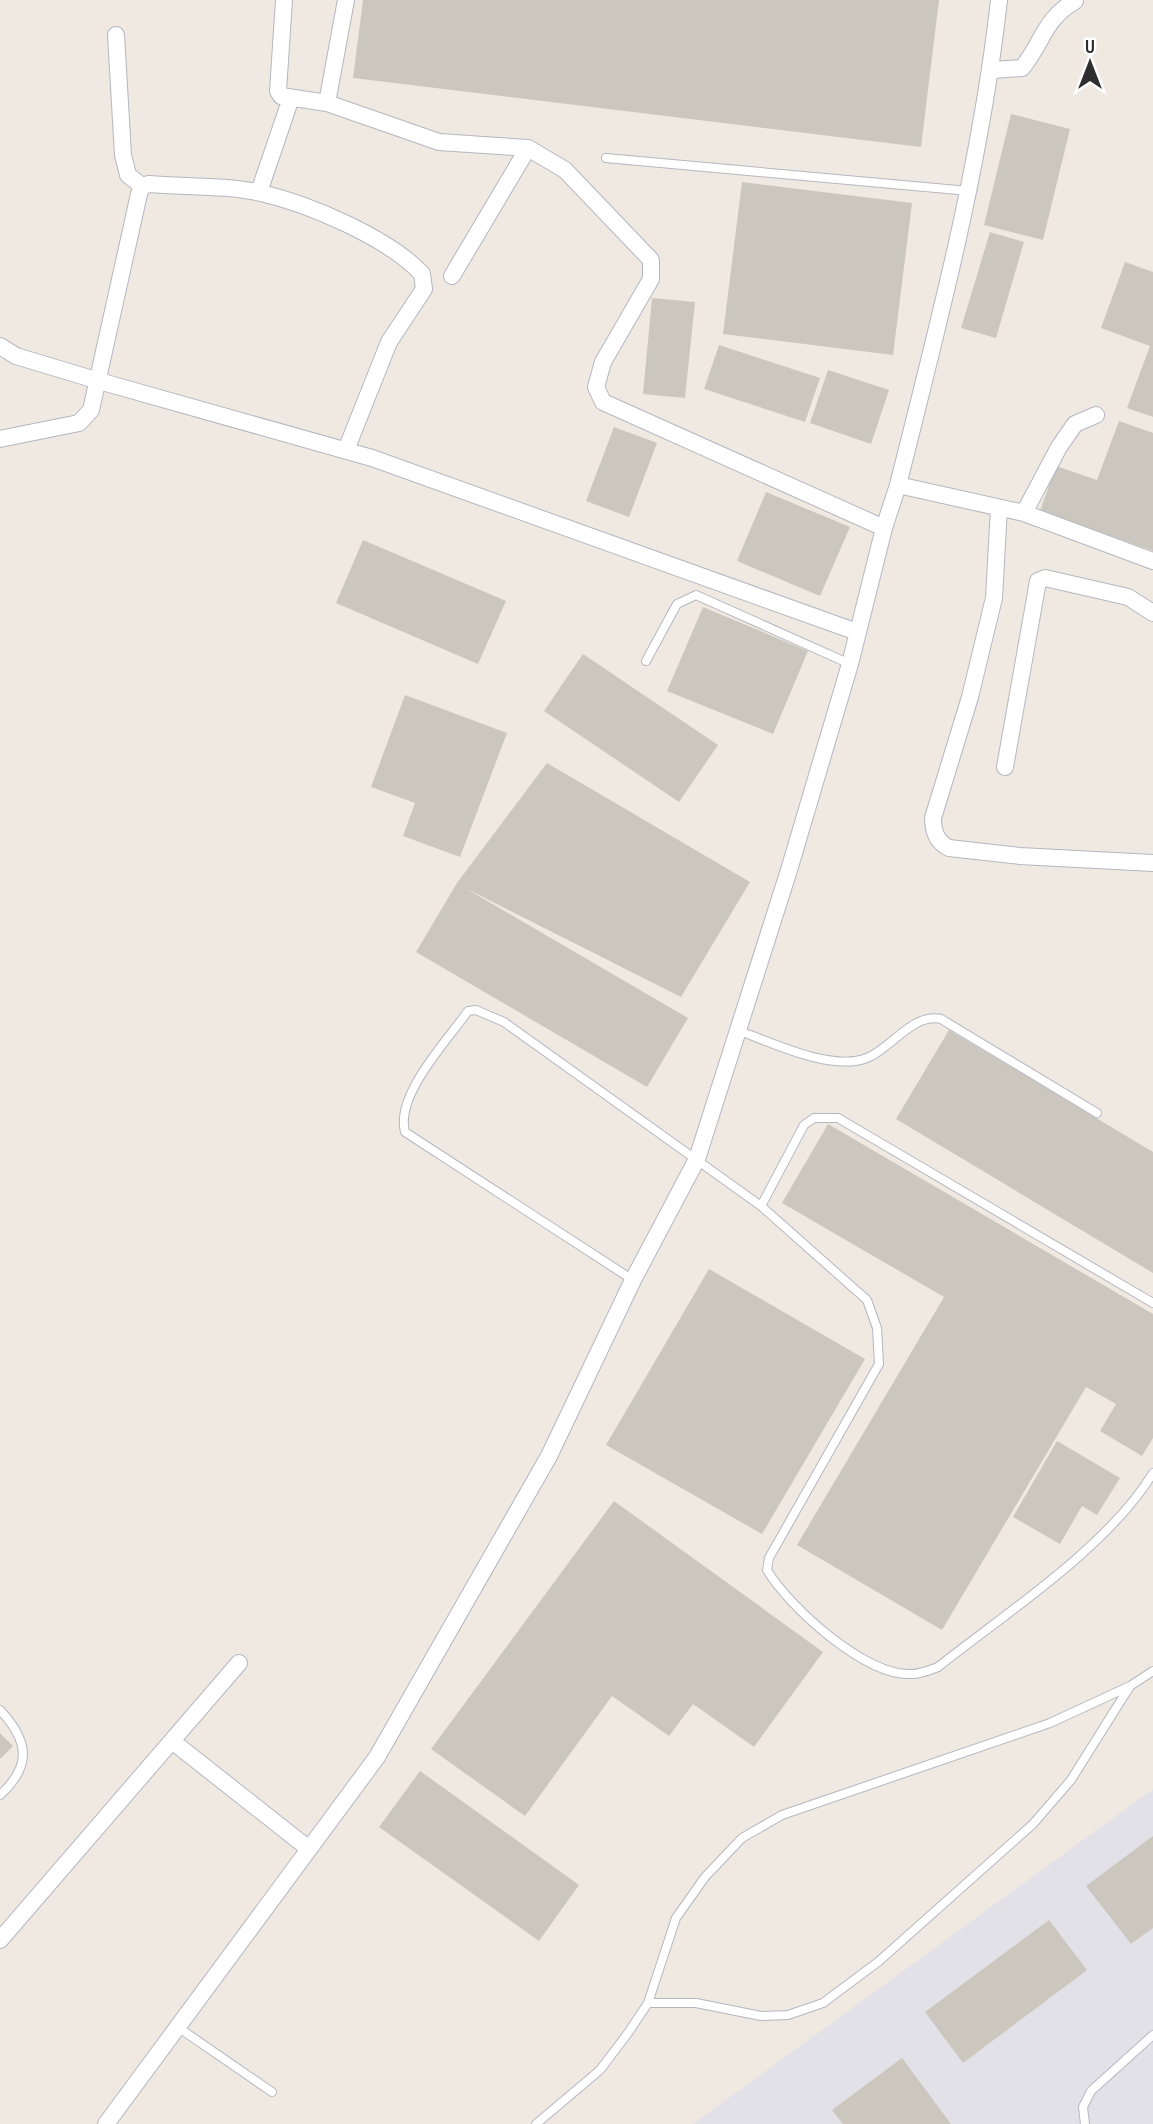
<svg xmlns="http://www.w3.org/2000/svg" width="1153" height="2124" font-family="'Sofia Sans Condensed',sans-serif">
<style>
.industrial{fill:#e3e1e8}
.building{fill:#cbc7bf}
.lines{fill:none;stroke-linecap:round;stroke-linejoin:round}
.lane-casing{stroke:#b4b7c1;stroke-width:10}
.street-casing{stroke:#b4b7c1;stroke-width:18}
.lane{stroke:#fff;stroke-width:8}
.street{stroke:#fff;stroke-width:16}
</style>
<rect width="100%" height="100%" fill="#efe9e1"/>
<!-- industrial -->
<path class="industrial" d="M 1153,1789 L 1153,2124 L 693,2124 Z"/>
<!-- building -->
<path class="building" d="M 363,0 L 939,0 L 921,147 L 353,78 Z
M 1011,114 L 1070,129 L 1043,240 L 984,225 Z
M 742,182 L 912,203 L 893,355 L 723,334 Z
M 990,232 L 1024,242 L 996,338 L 961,328 Z
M 1125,262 L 1153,272 L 1153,417 L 1127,408 L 1150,346 L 1101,328 Z
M 652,298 L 695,302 L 685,398 L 643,394 Z
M 719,345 L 820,378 L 805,422 L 704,389 Z
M 828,370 L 889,390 L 871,444 L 810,423 Z
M 1119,421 L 1153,433 L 1153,551 L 1040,511 L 1056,466 L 1097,480 Z
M 614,427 L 657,443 L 629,517 L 586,501 Z
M 766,492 L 850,527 L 820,596 L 737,561 Z
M 363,540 L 506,601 L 478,664 L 336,603 Z
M 703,607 L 808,651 L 773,734 L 667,691 Z
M 583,654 L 718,745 L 679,802 L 544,711 Z
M 405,695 L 507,733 L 460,857 L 403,836 L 415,803 L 371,787 Z
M 547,763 L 750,882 L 681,997 L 465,888 L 688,1018 L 647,1087 L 416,952 L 457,883 Z
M 949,1030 L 1153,1152 L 1153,1273 L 896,1119 Z
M 828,1124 L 1153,1314 L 1153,1438 L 1142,1456 L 1100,1431 L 1116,1404 L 1086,1387 L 942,1630 L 797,1545 L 944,1297 L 782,1203 Z
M 709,1269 L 865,1359 L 762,1534 L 606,1445 Z
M 1057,1441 L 1120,1478 L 1097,1515 L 1082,1506 L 1060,1544 L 1013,1517 Z
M 614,1501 L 823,1652 L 754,1747 L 693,1704 L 669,1736 L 612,1696 L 525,1816 L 431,1749 Z
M 0,1733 L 13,1746 L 0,1759 Z
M 420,1771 L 579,1885 L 539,1941 L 379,1827 Z
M 1153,1836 L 1153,1928 L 1131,1944 L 1086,1886 Z
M 1049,1920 L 1087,1970 L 963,2063 L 925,2012 Z
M 902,2058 L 951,2124 L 843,2124 L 832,2110 Z"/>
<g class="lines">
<!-- lane casing -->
<g class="lane-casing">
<path id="lane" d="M 606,158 L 969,191
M 646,661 L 677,604 L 696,595 L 850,664
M 737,1030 C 771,1042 831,1072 867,1058 C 892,1048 912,1013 941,1019 L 1097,1113
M 761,1206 L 804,1125 L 814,1118 L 838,1118 L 1153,1303
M 633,1280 L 405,1132 C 395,1095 447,1041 468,1011 L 476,1010 L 504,1022 L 761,1206 L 867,1300 L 877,1328 L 879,1364 L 769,1558 L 767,1570 C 789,1607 866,1677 912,1674 C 921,1674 930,1670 938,1667 C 1006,1613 1108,1547 1153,1473
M 0,1710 C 29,1741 32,1766 0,1795
M 648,2003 L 696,2003 L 761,2016 L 788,2015 L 823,2003 L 878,1962 L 1033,1824 L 1071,1780 L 1130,1686
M 179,2028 L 272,2092
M 536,2124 L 600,2070 L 628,2033 L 648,2003 L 676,1918 L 705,1877 L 742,1838 L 782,1815 L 1050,1723 L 1130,1686 L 1153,1671
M 1085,2124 L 1083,2107 L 1091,2091 L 1153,2035"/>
</g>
<!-- street casing -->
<g class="street-casing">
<path id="street" d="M 284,0 L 278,91 L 281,96 L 327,103 L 439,142 L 528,148 L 565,170 L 651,260 L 651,279 L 603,362 L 596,387 L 603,402 L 884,528
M 116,35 L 123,155 L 128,175 L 142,186
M 992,70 L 1022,68 C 1043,42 1044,19 1075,1
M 327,103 L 346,0
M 259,192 L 291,98
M 452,276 L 528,148
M 0,346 L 16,356 L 99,381 L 372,458 L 857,632
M 0,439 L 79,423 L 91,410 L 139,194 L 142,186 L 149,184 C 185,187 226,185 261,193 C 309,204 389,238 422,274 L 424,289 L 389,342 L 346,450
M 898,485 L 1024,513 L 1153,561
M 999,508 L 994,598 L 970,697 L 933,818 C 933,832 937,842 949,848 L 1020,856 L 1153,863
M 1024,513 L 1059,447 L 1075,424 L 1096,415
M 1005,767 L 1038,581 L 1045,578 L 1128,597 L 1153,613
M 172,1741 L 309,1849
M 0,1940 L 239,1663
M 106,2124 L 377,1757 L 549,1456 L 633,1280 L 697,1159 L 789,870 L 850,664 L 884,528 L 898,485 C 938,325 981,164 999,0"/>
</g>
<!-- lane -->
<use href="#lane" class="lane"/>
<!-- street -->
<use href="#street" class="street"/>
</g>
<!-- north arrow -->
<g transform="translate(1090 63)" stroke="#ffffff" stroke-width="5" paint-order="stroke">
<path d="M0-5L12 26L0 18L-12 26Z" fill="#2e2e2e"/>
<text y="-10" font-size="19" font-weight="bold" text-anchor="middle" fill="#2e2e2e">U</text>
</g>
</svg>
